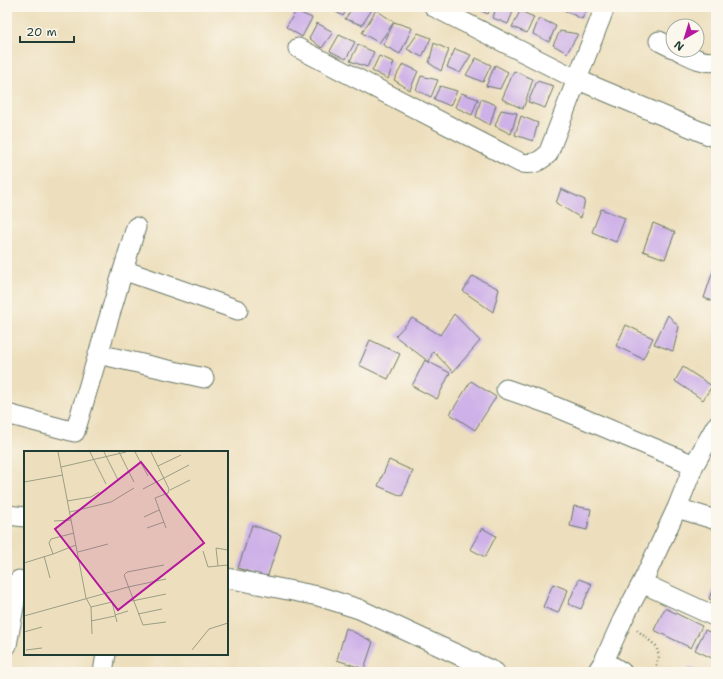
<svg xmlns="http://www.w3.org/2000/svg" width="723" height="679" font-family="'Shantell Sans',sans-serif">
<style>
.building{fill:#ceb1e8}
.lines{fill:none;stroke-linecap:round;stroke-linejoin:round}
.minor-casing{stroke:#677664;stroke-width:21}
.path{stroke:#677664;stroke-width:2.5;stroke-dasharray:1 3;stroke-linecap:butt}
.minor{stroke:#fff;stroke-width:19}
.inset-road{fill:none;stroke:#9b9e86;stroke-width:1}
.view{fill:#b5179e;fill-opacity:0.15;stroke:#b5179e;stroke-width:2}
.inset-edge{fill:none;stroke:#1f3d34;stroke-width:2}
</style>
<rect width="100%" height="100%" fill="#fbf7ec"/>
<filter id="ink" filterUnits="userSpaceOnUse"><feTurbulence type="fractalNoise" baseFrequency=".025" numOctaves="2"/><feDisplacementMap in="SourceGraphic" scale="8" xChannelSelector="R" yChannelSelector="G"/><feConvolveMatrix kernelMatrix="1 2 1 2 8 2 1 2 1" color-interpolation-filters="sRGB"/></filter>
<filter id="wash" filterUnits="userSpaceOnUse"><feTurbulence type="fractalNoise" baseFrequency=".012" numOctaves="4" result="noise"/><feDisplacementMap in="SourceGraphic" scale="16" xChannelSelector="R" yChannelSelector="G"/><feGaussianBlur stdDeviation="0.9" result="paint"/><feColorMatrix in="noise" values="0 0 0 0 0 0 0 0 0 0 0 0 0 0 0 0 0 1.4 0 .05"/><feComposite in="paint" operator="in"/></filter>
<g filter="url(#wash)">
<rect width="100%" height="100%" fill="#eddfbd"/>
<g id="blocks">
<!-- building -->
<path class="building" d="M 327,7 L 348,7 L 343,16 Z
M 353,7 L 373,8 L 362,25 L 345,19 Z
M 473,7 L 491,7 L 488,14 Z
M 496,7 L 515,7 L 508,24 L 493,18 Z
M 558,7 L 588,7 L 582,19 Z
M 376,10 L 394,22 L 412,28 L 400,54 L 383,45 L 394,22 L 379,43 L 362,33 Z
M 296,11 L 312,18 L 302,37 L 286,27 Z
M 520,11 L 534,17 L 527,33 L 512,27 Z
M 539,18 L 556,26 L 549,42 L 533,34 Z
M 317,23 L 333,32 L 322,48 L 309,38 Z
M 560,31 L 578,34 L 567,53 L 553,45 Z
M 418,33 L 431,38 L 422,57 L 407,49 Z
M 339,35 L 355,42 L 346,59 L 330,51 Z
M 434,43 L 449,50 L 441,71 L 429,63 Z
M 358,45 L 374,52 L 367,67 L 350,61 Z
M 455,49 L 471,55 L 460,73 L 447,67 Z
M 379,56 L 394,62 L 388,79 L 372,71 Z
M 476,58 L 491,65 L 483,82 L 466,75 Z
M 403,64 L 418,71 L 410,90 L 394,80 Z
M 495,65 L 508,72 L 500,89 L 486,86 Z
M 514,71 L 533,79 L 523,109 L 502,99 Z
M 421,76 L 438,80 L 431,97 L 416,90 Z
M 537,81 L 554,86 L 545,108 L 528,102 Z
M 440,86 L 457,91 L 450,106 L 434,99 Z
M 461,93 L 478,99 L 472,115 L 455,107 Z
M 481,99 L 496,105 L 490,125 L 476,117 Z
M 501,110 L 517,113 L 511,134 L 495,126 Z
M 521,116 L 538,123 L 533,141 L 515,135 Z
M 561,189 L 585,200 L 581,218 L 556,203 Z
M 601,209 L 625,218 L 616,242 L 592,232 Z
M 653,223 L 675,232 L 665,259 L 643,251 Z
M 714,268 L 716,269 L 716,302 L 704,298 Z
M 473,276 L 499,289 L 493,312 L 463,291 Z
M 454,314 L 480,341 L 453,372 L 433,351 L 429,362 L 450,373 L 437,399 L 412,386 L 425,360 L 429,362 L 395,336 L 412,318 L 440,335 Z
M 668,315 L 679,327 L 673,351 L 654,344 Z
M 626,325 L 653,338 L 643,359 L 616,346 Z
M 370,340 L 400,354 L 388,379 L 359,365 Z
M 683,367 L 712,386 L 703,400 L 675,381 Z
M 471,381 L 496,397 L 475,430 L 450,414 Z
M 389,460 L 413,471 L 402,496 L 378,486 Z
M 574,506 L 591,509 L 587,530 L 570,526 Z
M 252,525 L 281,535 L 267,578 L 238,568 Z
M 482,528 L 496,536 L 485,557 L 470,549 Z
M 716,578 L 716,601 L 709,599 Z
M 579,579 L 592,584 L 581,609 L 568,604 Z
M 553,584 L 568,590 L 558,613 L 543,607 Z
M 665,608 L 702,626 L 691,648 L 654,630 Z
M 346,628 L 373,642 L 364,669 L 337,660 Z
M 705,630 L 716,635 L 716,660 L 695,650 Z
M 689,667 L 703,672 L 687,672 Z"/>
</g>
</g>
<g filter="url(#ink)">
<use href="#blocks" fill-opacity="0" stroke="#677664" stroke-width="1"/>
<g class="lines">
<!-- minor casing -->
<g class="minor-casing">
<path id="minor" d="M 434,7 L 576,79 L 716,138
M 659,41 L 673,48
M 298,48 L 521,163 C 533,165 539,162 548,154 L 605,7
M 678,50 C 690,56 703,64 716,61
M 123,270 L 238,310
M 98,354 L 204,378
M 506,389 L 549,404 L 694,465
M 7,414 L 75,432 L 136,227
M 677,508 L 716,520
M 7,515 L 25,517
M 227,578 L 318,596 L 359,609 L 495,672
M 642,583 L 716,617
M 7,645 L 19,580
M 604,661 L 622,672
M 103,672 L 106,654
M 597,672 L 604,661 L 623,619 L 642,583 L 677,508 L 694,465 L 716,426"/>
</g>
<!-- path -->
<path class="path" d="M 637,630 L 656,646 L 659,656 L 655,672"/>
<!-- minor -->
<use href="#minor" class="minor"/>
</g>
</g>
<!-- overview -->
<g transform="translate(24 451)">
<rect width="204" height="204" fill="#eddfbd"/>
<path class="inset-road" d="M 34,1 L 62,147 L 67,156 L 68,183M 66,1 L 82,33M 80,1 L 94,29M 95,1 L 110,31M 111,1 L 124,25M 127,1 L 145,38 L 144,42 L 131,47 L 142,77M 134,15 L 157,4M 37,16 L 102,1M 0,31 L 39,24M 119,38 L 165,14M 146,39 L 166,29M 43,50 L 67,46 L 75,41M 46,61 L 87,51 L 110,37M 120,66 L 135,59M 30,70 L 47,69M 123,77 L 140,71M 50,82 L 27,88 L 25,92 L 29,103 L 52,94M 179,100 L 184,116 L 204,114M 54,101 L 84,93M 20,105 L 26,127M 0,112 L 29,103M 140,114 L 103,121 L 100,124 L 119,174 L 142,171M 194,115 L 192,97 L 204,99M 108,150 L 142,143M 67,156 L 88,151 L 93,171M 114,163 L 138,158M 91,164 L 104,160M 0,165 L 104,136 L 142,128M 67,170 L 91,165M 0,181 L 18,176M 2,199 L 18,197M 168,199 L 185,178 L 204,172"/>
<path class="view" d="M 117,11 L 180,92 L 94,159 L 31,78 Z"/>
<rect width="204" height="204" class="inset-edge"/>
</g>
<!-- margin -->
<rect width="723" height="679" fill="none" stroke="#fbf7ec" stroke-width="24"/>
<!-- north arrow -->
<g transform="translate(685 38) rotate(218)"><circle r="19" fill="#fbf7ec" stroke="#a3ada2"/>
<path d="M0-3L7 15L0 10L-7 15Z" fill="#b5179e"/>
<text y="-6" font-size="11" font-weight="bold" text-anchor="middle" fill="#1f3d34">N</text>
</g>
<!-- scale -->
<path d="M20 36v6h54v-6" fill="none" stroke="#1f3d34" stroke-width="2"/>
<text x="26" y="36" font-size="12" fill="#1f3d34" stroke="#fbf7ec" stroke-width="3" paint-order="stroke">20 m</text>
</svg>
